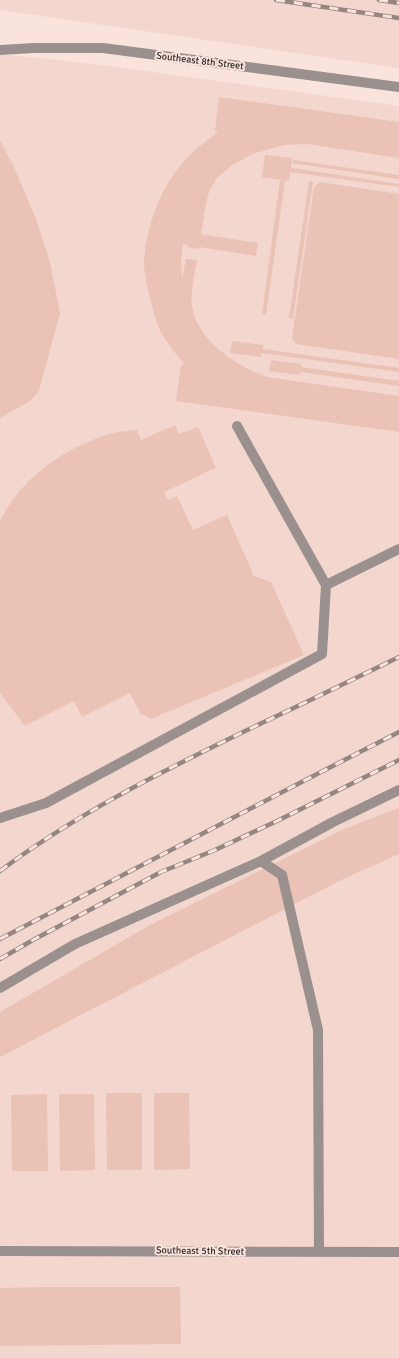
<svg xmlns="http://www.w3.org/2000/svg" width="399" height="1358" font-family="Signika,sans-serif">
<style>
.built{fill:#f3d6cd}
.green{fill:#ebc2b6}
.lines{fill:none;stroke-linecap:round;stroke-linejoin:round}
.minor{stroke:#9a918f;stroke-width:10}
.rail-casing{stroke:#958681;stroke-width:4.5}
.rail{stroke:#fae3dd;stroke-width:3;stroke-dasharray:9;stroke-linecap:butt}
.labels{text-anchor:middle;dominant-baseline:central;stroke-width:4;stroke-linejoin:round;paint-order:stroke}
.street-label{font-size:10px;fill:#322a27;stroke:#fae3dd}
</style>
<rect width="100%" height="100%" fill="#fae3dd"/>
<!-- built -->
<path class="built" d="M 0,0 L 399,0 L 399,68 L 0,10 Z
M 0,54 L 95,64 L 399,106 L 399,1358 L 0,1358 Z"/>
<!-- green -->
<path class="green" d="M 219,97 L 399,122 L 399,158 L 307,144 L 284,145 L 252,154 L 231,166 L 216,179 L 209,192 L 206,203 L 201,234 L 258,243 L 256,256 L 199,247 L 199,249 L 187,247 L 188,245 L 183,244 L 181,260 L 182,280 L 186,259 L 197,260 C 195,275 190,291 192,306 C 197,341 237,366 267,377 L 399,396 L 399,432 L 176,401 L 181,365 L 185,365 C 176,354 165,341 159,328 C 153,314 143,274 144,259 C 147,227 157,198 176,171 C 186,156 203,143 218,132 L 215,131 Z
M 0,141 L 13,165 L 35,216 L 50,262 L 60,313 L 39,391 L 30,401 L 0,418 Z
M 265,155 L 292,158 L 291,168 L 399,184 L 399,187 L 290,172 L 289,181 L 262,177 Z
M 293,160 L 399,175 L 399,179 L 292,163 Z
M 280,180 L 285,181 L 266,315 L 262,314 Z
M 309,181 L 313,181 L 293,319 L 289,318 Z
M 320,182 L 399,194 L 399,359 L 296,344 L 292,338 L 314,187 Z
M 232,341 L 263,345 L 263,349 L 399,368 L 399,372 L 262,353 L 261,357 L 230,353 Z
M 271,360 L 301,364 L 301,367 L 399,381 L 399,386 L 301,372 L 300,375 L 269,371 Z
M 175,425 L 179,434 L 198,427 L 216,468 L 164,492 L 168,500 L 177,496 L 193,530 L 227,515 L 254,576 L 271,582 L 304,655 L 151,719 L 140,713 L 130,693 L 82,717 L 74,701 L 25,726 L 0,693 L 0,521 C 19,482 56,454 95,439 C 101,437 107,434 113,433 C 121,431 129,431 137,430 L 141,440 Z
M 399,808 L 399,854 L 339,881 L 0,1057 L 0,1012 L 150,925 L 344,829 Z
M 106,1093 L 142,1093 L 142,1170 L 107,1170 Z
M 154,1093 L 189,1093 L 190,1169 L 154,1170 Z
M 47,1094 L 48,1171 L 12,1171 L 11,1095 Z
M 59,1094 L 94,1094 L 95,1170 L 60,1171 Z
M 47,1287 L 180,1287 L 181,1344 L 0,1346 L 0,1288 Z"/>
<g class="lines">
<!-- minor -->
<path class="minor" d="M 0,50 L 34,48 L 103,48 L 399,87
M 237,426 L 326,585
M 0,818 L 46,803 L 322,654 L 326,585 L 399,549
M 261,861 L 282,875 L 318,1030 L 319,1252
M 0,988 L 75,944 L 261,861 L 333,822 L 399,790
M 0,1251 L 399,1252"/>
<!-- rail casing -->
<g class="rail-casing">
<path id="rail" d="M 276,0 L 399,18
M 379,0 L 399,3
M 0,871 C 75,815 157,774 241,733 C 294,708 346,683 399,657
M 0,939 L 319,773 L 399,732
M 0,959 L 33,940 L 161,872 L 215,850 L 277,821 L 399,760"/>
</g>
<!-- rail -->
<use href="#rail" class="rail"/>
</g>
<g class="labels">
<!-- street labels -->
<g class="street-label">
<text transform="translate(200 61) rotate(7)">Southeast 8th Street</text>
<text transform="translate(200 1251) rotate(1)">Southeast 5th Street</text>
</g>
</g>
</svg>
